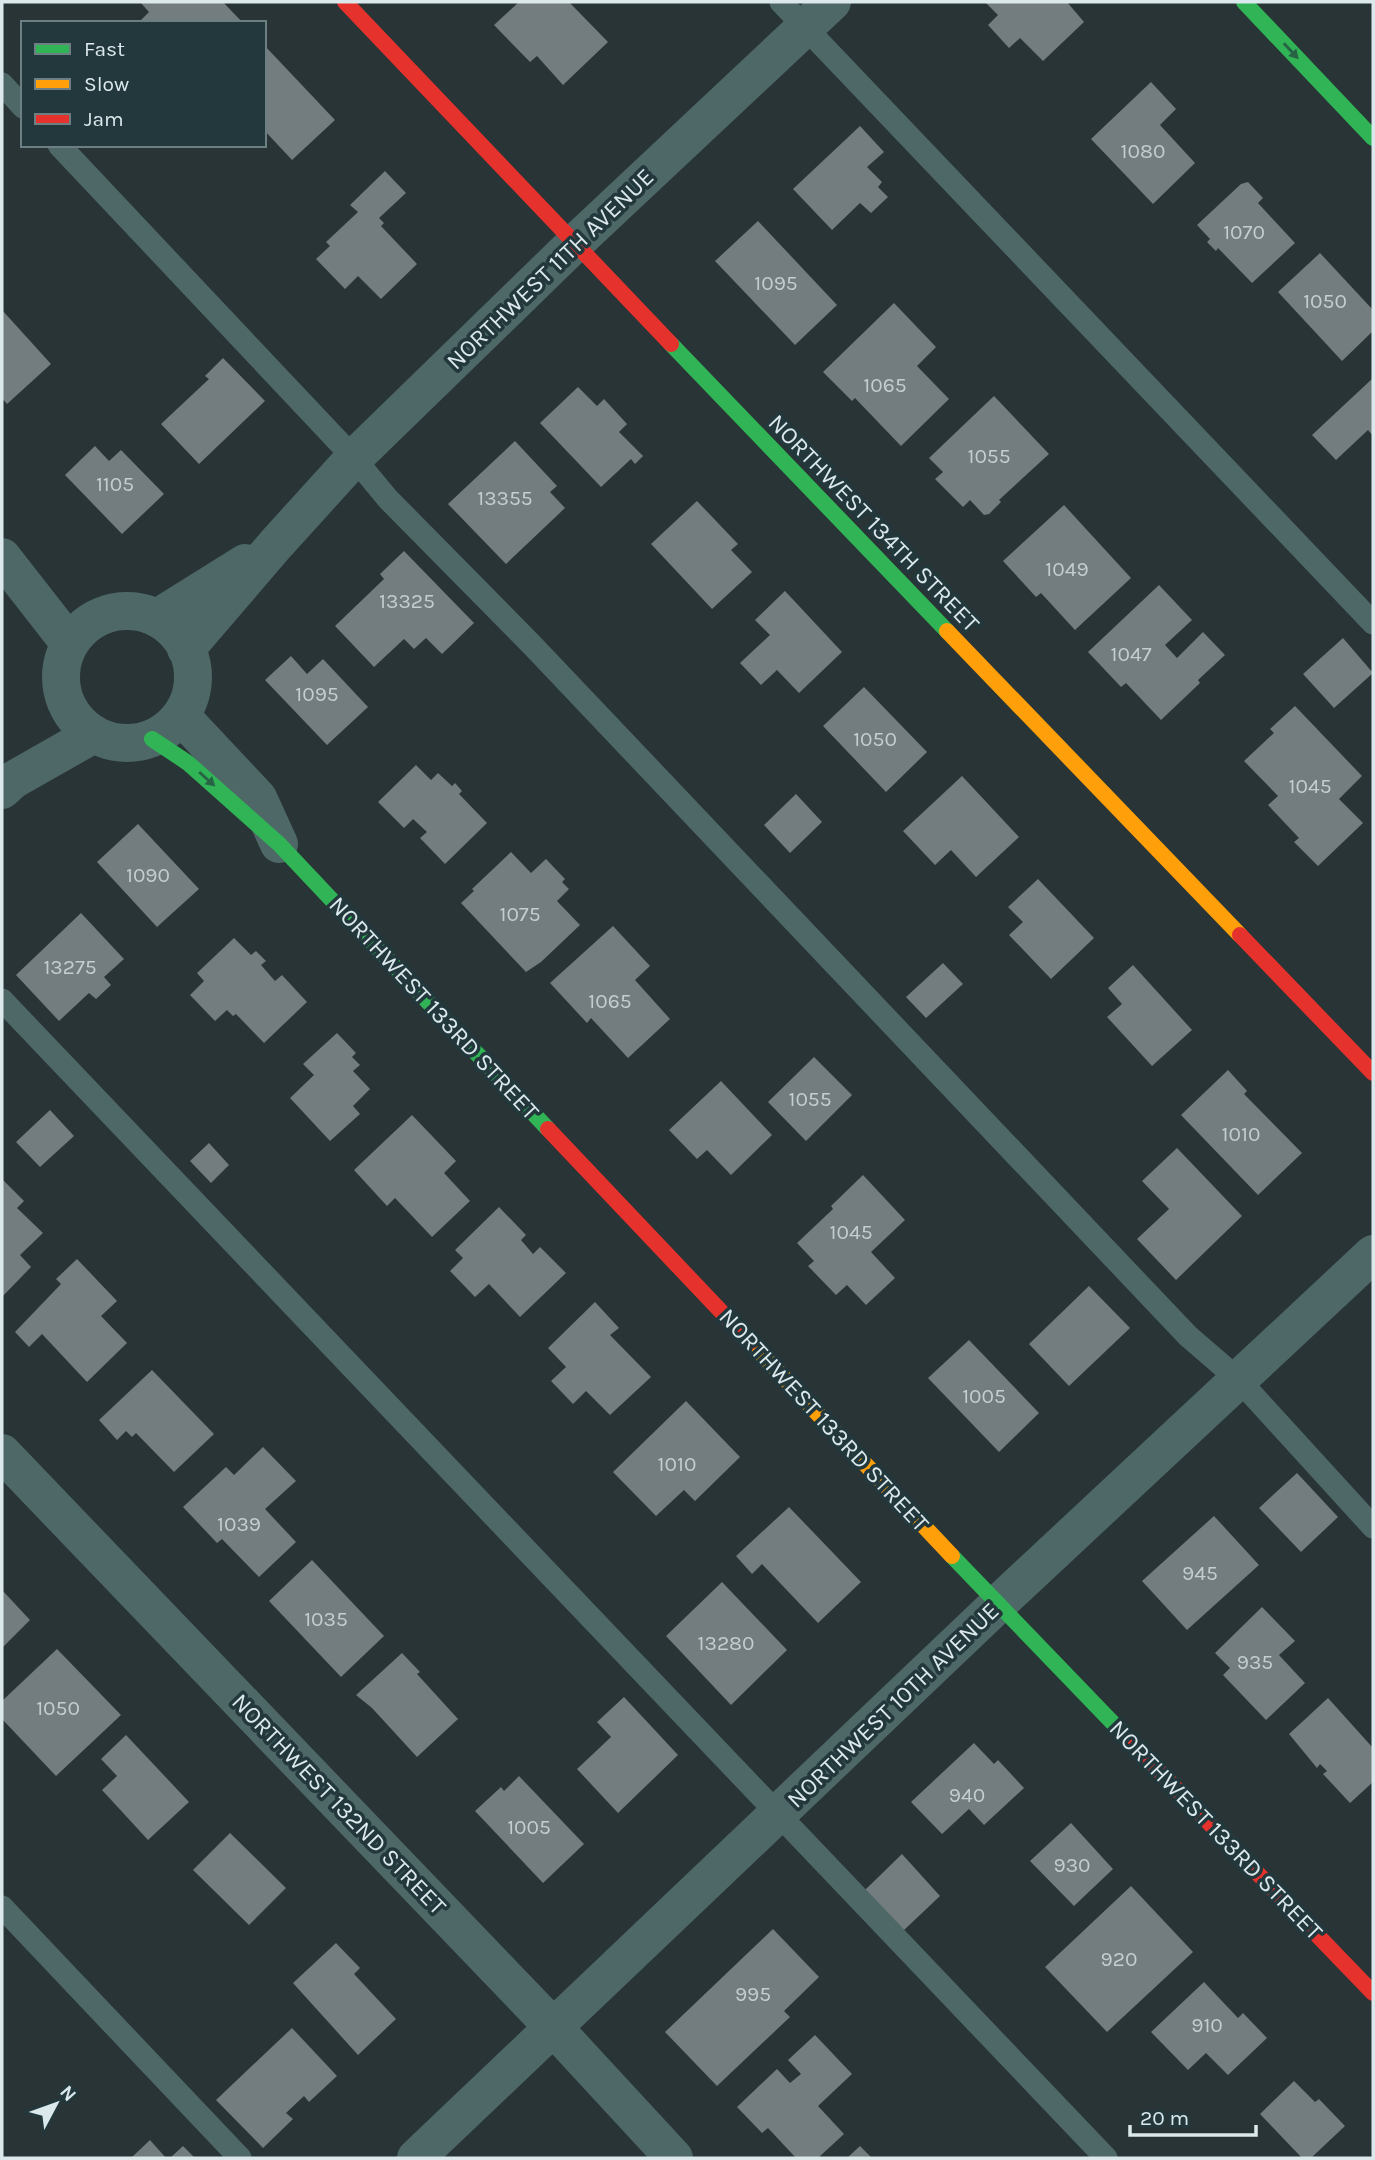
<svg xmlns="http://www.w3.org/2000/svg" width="1375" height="2160" font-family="Karla,sans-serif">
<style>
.building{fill:#737c7f}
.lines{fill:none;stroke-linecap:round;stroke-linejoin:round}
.lane{stroke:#4e6767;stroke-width:23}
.street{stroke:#4e6767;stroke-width:38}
.fast{stroke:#30b455;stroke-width:16}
.slow{stroke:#ff9f0a;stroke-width:16}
.jam{stroke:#e5322d;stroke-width:16}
.oneway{fill:#286345}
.labels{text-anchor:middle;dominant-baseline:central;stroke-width:7;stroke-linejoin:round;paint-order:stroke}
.number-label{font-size:21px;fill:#c2ced1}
.street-label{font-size:24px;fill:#dce9ec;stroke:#23383c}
</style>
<rect width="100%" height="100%" fill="#293436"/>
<!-- building -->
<path class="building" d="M 140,2 L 223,2 L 243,23 L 138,23 L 149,12 Z
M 519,2 L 569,2 L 608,42 L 563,85 L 537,56 L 530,62 L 494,25 Z
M 988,2 L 1067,2 L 1084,22 L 1043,61 L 1020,38 L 1009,48 L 988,25 L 998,15 L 986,3 Z
M 264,45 L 335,120 L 292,160 L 264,130 Z
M 1151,82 L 1176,109 L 1160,125 L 1195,163 L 1153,204 L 1091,139 Z
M 860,126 L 884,152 L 867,167 L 882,182 L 878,187 L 888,197 L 871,213 L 860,203 L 832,230 L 793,189 Z
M 385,171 L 406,193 L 379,218 L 384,223 L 381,226 L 417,264 L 381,299 L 358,276 L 345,289 L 316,259 L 330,246 L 326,242 L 358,212 L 350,205 Z
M 1248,182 L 1263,198 L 1258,203 L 1295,243 L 1252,283 L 1218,248 L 1216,251 L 1207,242 L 1210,239 L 1197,225 L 1241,184 Z
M 758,221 L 837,305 L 795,345 L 715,261 Z
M 1320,253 L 1373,310 L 1373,331 L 1342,361 L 1278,292 Z
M 894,303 L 936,347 L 917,366 L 949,399 L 901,446 L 855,398 L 852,401 L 823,372 Z
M 2,310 L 51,364 L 7,404 L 2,398 Z
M 223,358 L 265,401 L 199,464 L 161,424 L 209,379 L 205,376 Z
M 1373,378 L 1373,436 L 1368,430 L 1336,460 L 1312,435 Z
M 578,387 L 597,406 L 604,399 L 627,424 L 619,432 L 643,456 L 635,464 L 631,459 L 601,487 L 540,423 Z
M 994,396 L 1049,454 L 999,500 L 1001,502 L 989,514 L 984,515 L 970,500 L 963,507 L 935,479 L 943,472 L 929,458 Z
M 515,441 L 557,486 L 550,492 L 565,508 L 506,564 L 448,504 Z
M 95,446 L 109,461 L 121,450 L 164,494 L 122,534 L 65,475 Z
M 697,501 L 738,544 L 731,550 L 752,572 L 712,609 L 651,544 Z
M 1064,505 L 1131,578 L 1075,630 L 1041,593 L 1036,597 L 1003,561 Z
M 404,551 L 474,623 L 442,654 L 426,638 L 414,649 L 404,639 L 374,667 L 335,626 L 384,579 L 380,574 Z
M 1159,585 L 1192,620 L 1165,645 L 1177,658 L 1203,632 L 1225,655 L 1198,680 L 1200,683 L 1161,720 L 1126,683 L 1121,687 L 1088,652 Z
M 785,591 L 842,652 L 799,693 L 777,670 L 761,685 L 740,663 L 770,635 L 755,620 Z
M 1343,638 L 1373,673 L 1334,708 L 1303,674 Z
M 291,656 L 307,674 L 323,659 L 368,707 L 327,745 L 265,680 Z
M 864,687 L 927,752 L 886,792 L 823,726 Z
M 1295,706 L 1362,776 L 1339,799 L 1363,823 L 1318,866 L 1294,842 L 1299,838 L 1268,805 L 1278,796 L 1244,761 L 1274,733 L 1270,729 Z
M 416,765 L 431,780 L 438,773 L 452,786 L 455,783 L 462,791 L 459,794 L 487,823 L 445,864 L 420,838 L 427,832 L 413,819 L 404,828 L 378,802 Z
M 962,776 L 1019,837 L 976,877 L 951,850 L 935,865 L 903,831 Z
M 796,794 L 822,822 L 790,853 L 764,825 Z
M 138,824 L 199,889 L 157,927 L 97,862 Z
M 511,852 L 531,873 L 546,859 L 565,879 L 562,882 L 569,889 L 557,901 L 580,925 L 541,962 L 526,972 L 461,903 L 474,891 L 472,889 Z
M 1038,879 L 1094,938 L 1051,979 L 1009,935 L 1023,922 L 1008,907 Z
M 81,913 L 124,959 L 104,977 L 111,985 L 96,999 L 89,993 L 59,1021 L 16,975 Z
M 613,926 L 650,966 L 635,980 L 670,1019 L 628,1058 L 591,1018 L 587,1023 L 550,983 Z
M 234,938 L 251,955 L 256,951 L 266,961 L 261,965 L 275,981 L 282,975 L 307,1002 L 264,1043 L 236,1014 L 233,1016 L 227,1010 L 215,1021 L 190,995 L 204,981 L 197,973 Z
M 943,963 L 963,984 L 926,1018 L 906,997 Z
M 1133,965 L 1192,1030 L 1152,1066 L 1107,1017 L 1122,1004 L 1108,988 Z
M 337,1033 L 356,1053 L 352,1057 L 360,1065 L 353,1071 L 370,1089 L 353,1106 L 360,1114 L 330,1141 L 290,1098 L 314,1075 L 303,1064 Z
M 814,1057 L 852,1095 L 806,1141 L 768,1102 Z
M 1228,1070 L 1247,1091 L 1244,1094 L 1302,1153 L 1258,1195 L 1181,1115 Z
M 721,1081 L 772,1135 L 731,1175 L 707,1150 L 697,1159 L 669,1130 Z
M 50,1110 L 74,1136 L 40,1167 L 16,1142 Z
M 412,1115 L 456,1161 L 444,1173 L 470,1201 L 432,1237 L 395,1198 L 387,1206 L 354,1170 Z
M 209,1143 L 229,1165 L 211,1183 L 190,1161 Z
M 1177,1148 L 1242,1216 L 1176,1280 L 1137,1239 L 1169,1209 L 1142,1181 Z
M 863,1175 L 905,1220 L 871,1252 L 895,1278 L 866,1305 L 847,1285 L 836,1295 L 808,1266 L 814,1261 L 797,1243 L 833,1209 L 831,1206 Z
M 2,1179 L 24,1201 L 17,1208 L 43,1233 L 20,1255 L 31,1267 L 2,1297 Z
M 499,1207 L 526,1235 L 521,1240 L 533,1254 L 540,1247 L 566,1273 L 520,1317 L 489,1284 L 475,1297 L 450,1271 L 463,1258 L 455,1250 Z
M 77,1259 L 117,1301 L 101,1316 L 127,1343 L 87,1382 L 42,1334 L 29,1347 L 15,1332 L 61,1284 L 56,1279 Z
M 1089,1286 L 1130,1328 L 1069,1386 L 1029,1344 Z
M 595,1302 L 619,1328 L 610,1335 L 651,1377 L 610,1415 L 586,1391 L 573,1404 L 551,1381 L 566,1367 L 548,1348 Z
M 969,1340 L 1039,1413 L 999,1452 L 928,1378 Z
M 152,1370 L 214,1434 L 174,1472 L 136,1433 L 132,1437 L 126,1431 L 117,1440 L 99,1420 Z
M 686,1401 L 740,1457 L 695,1501 L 684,1490 L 656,1516 L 613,1472 Z
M 263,1447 L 296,1481 L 265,1509 L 296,1542 L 259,1577 L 222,1539 L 217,1543 L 183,1507 L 226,1467 L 234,1475 Z
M 1297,1473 L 1338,1517 L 1301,1552 L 1259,1508 Z
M 789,1507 L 861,1582 L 818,1623 L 762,1564 L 752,1574 L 736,1556 Z
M 1214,1516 L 1259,1565 L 1187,1630 L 1142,1581 Z
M 312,1560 L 384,1636 L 341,1677 L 269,1601 Z
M 722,1582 L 787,1650 L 731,1705 L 666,1636 Z
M 2,1590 L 30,1620 L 2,1648 Z
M 1262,1607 L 1295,1641 L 1279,1655 L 1305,1683 L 1266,1720 L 1223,1675 L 1230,1668 L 1215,1653 Z
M 57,1649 L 121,1715 L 56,1776 L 2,1719 L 2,1701 Z
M 402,1653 L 420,1672 L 417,1674 L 458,1719 L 417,1757 L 372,1708 L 356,1695 Z
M 624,1697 L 678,1755 L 618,1813 L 577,1769 L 611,1737 L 597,1722 Z
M 1328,1698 L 1373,1748 L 1373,1782 L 1350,1803 L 1323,1774 L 1327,1771 L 1320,1764 L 1317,1768 L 1289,1734 Z
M 126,1735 L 189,1802 L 148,1840 L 102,1790 L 117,1776 L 101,1759 Z
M 974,1743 L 994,1764 L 998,1760 L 1024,1788 L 984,1825 L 969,1809 L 942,1834 L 911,1802 Z
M 519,1776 L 584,1844 L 543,1883 L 475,1811 L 501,1787 L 504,1791 Z
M 1071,1823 L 1113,1869 L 1074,1906 L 1030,1861 Z
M 230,1833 L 286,1888 L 249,1925 L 193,1870 Z
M 902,1854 L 940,1896 L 903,1931 L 865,1890 Z
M 1131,1886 L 1193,1952 L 1107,2032 L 1045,1967 Z
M 773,1929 L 819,1977 L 784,2011 L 790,2017 L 717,2086 L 665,2032 Z
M 336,1943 L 360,1968 L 354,1974 L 396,2019 L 358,2055 L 293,1983 Z
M 1204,1982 L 1238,2018 L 1243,2013 L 1267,2038 L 1228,2075 L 1206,2053 L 1188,2070 L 1151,2032 Z
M 292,2028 L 337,2076 L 309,2102 L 304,2096 L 286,2113 L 293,2119 L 263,2148 L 216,2100 Z
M 815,2035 L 852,2074 L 818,2106 L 844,2134 L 818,2158 L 796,2158 L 768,2128 L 762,2133 L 737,2107 L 777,2069 L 790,2083 L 801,2074 L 788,2060 Z
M 1294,2081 L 1315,2102 L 1319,2099 L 1345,2126 L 1311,2158 L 1302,2158 L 1260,2114 Z
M 150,2140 L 166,2158 L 131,2158 Z
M 183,2146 L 195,2158 L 170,2158 Z
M 860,2146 L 872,2158 L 847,2158 Z"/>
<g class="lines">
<!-- lane -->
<path class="lane" d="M 781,2 L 1373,623
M 2,84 L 23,107
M 59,145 L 354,458 L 388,499 L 532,645 L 1188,1336 L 1239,1380 L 1373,1527
M 2,1000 L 1106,2158
M 2,1907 L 240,2158"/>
<!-- street -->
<path class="street" d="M 2,557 L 70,644
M61 677a66 66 0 1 1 132 0a66 66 0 1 1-132 0Z
M 157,618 L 245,563
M 186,649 L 276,544 L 354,458 L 574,244 L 832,2
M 181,716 L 258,798 L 279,844
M 2,790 L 13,780 L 94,734
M 2,1453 L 554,2028 L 674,2158
M 416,2158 L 998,1604 L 1373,1254"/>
<!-- fast -->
<path class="fast" d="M 1244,2 L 1373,138
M 671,344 L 947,631
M 152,739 L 188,763 L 279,844 L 548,1129
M 952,1556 L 1135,1746"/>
<!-- slow -->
<path class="slow" d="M 947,631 L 1240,935
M 750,1342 L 952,1556"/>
<!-- jam -->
<path class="jam" d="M 345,2 L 671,344
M 1240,935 L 1373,1073
M 548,1129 L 750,1342
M 1135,1746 L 1373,1993"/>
</g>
<!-- one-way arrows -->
<defs><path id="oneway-solid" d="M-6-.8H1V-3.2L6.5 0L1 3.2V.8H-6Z" transform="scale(1.75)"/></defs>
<g class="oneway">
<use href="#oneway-solid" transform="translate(1291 51) rotate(47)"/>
<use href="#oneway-solid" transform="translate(207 779) rotate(42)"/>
</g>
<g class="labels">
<!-- number labels -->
<g class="number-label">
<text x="1143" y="151">1080</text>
<text x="1244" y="232">1070</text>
<text x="776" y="283">1095</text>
<text x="1325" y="301">1050</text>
<text x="885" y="385">1065</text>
<text x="989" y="456">1055</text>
<text x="115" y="484">1105</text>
<text x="505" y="498">13355</text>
<text x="1067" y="569">1049</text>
<text x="407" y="601">13325</text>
<text x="1131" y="654">1047</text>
<text x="317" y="694">1095</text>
<text x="875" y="739">1050</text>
<text x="1310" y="786">1045</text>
<text x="148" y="875">1090</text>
<text x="520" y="914">1075</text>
<text x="70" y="967">13275</text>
<text x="610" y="1001">1065</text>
<text x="810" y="1099">1055</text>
<text x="1241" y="1134">1010</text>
<text x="851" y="1232">1045</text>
<text x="984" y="1396">1005</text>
<text x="677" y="1464">1010</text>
<text x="239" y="1524">1039</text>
<text x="1200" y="1573">945</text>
<text x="326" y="1619">1035</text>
<text x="726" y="1643">13280</text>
<text x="1255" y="1662">935</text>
<text x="58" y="1708">1050</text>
<text x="967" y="1795">940</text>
<text x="529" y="1827">1005</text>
<text x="1072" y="1865">930</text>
<text x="1119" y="1959">920</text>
<text x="753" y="1994">995</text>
<text x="1207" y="2025">910</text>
</g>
<!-- street labels -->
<g class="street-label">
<text transform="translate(550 269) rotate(-44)">NORTHWEST 11TH AVENUE</text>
<text transform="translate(874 523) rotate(46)">NORTHWEST 134TH STREET</text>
<text transform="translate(434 1008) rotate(47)">NORTHWEST 133RD STREET</text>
<text transform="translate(824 1420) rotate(47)">NORTHWEST 133RD STREET</text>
<text transform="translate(893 1705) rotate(-44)">NORTHWEST 10TH AVENUE</text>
<text transform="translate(339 1804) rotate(46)">NORTHWEST 132ND STREET</text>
<text transform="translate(1216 1830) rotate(46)">NORTHWEST 133RD STREET</text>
</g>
</g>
<!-- border -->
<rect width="1375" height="2160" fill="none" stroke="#dce9ec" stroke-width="7"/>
<!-- legend -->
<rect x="21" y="21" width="245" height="126" fill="#23383c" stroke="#6d7f82" stroke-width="2"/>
<rect x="35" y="44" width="35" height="10" fill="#30b455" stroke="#6d7f82" stroke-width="2"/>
<text x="84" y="56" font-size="21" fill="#dce9ec">Fast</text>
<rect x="35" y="79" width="35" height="10" fill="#ff9f0a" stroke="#6d7f82" stroke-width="2"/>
<text x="84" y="91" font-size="21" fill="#dce9ec">Slow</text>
<rect x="35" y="114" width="35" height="10" fill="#e5322d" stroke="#6d7f82" stroke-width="2"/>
<text x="84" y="126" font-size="21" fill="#dce9ec">Jam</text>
<!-- north arrow -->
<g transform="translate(56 2104) rotate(49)" stroke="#23383c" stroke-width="5" paint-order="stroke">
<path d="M0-5L12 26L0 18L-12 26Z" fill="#dce9ec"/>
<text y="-10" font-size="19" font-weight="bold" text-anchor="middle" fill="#dce9ec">N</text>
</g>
<!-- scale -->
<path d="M1130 2125v10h126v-10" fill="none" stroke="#dce9ec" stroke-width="3.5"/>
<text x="1140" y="2125" font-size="21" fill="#dce9ec" stroke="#23383c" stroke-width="5" paint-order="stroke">20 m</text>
</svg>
